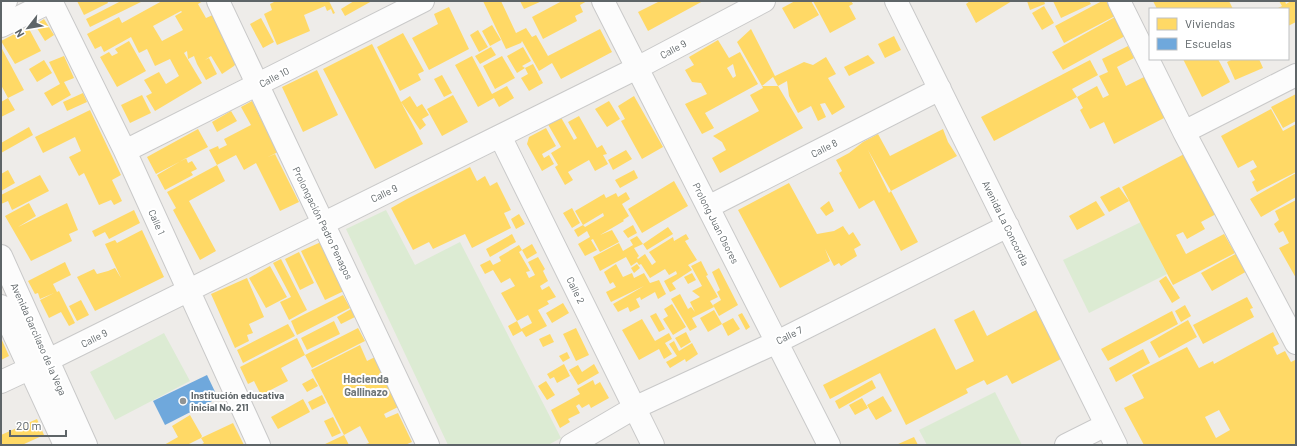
<svg xmlns="http://www.w3.org/2000/svg" width="1297" height="446" font-family="Barlow,sans-serif">
<style>
.green{fill:#dcebd3}
.homes{fill:#ffd966;fill-rule:evenodd}
.schools{fill:#6fa8dc}
.lines{fill:none;stroke-linecap:round;stroke-linejoin:round}
.minor-casing{stroke:#c9c9c9;stroke-width:24}
.minor{stroke:#fcfcfc;stroke-width:22}
.poi-dot{fill:#909495;stroke:#fff;stroke-width:1.5}
.labels{text-anchor:middle;dominant-baseline:central;stroke-width:4;stroke-linejoin:round;paint-order:stroke}
.street-label{font-size:10px;fill:#5e6568;stroke:#fff}
.poi-label{font-size:10px;font-weight:bold;fill:#5e6568;stroke:#fff;text-anchor:start}
.neighbourhood-label{font-size:11px;font-weight:bold;fill:#6f777a;stroke:#fff}
</style>
<rect width="100%" height="100%" fill="#eeece9"/>
<!-- green -->
<path class="green" d="M 386,210 L 415,265 L 460,242 L 561,438 L 548,445 L 448,445 L 346,229 Z
M 1141,222 L 1167,274 L 1089,313 L 1063,260 Z
M 164,333 L 190,381 L 115,420 L 90,372 Z
M 995,392 L 1022,445 L 927,445 L 919,430 Z"/>
<!-- homes -->
<path class="homes" d="M 77,1 L 107,1 L 108,3 L 84,15 Z
M 121,1 L 143,1 L 90,27 L 86,19 Z
M 162,1 L 203,1 L 198,4 L 206,18 L 215,14 L 238,61 L 234,66 L 222,74 L 211,56 L 205,60 L 209,58 L 217,74 L 206,80 L 197,64 L 194,56 L 188,59 L 187,51 L 184,53 L 202,83 L 155,111 L 146,96 L 152,93 L 144,80 L 159,72 L 166,84 L 179,76 L 170,59 L 155,66 L 147,49 L 139,53 L 131,37 L 104,52 L 101,46 L 95,49 L 87,34 L 119,17 L 122,23 ZM 181,11 L 182,12 L 175,16 L 183,30 L 162,41 L 153,26 Z
M 276,1 L 329,1 L 335,13 L 333,14 L 331,9 L 327,11 L 325,6 L 304,15 L 310,31 L 277,45 L 264,14 L 272,10 L 270,4 Z
M 354,1 L 372,1 L 345,16 L 341,9 Z
M 483,1 L 501,1 L 516,33 L 526,28 L 532,37 L 536,35 L 548,56 L 600,29 L 612,52 L 561,79 L 552,63 L 539,71 L 522,41 L 521,43 L 506,49 Z
M 520,1 L 542,1 L 524,9 Z
M 562,1 L 587,1 L 580,5 L 583,12 L 575,16 L 577,21 L 543,39 L 532,17 Z
M 660,1 L 703,1 L 648,31 L 638,12 Z
M 795,1 L 811,1 L 819,15 L 794,29 L 782,8 Z
M 813,1 L 851,1 L 853,4 L 849,6 L 856,19 L 830,33 Z
M 970,1 L 1012,1 L 976,23 L 966,4 Z
M 1027,1 L 1044,1 L 1045,4 L 1030,10 Z
M 1053,1 L 1089,1 L 1091,4 L 1061,18 Z
M 1102,1 L 1106,1 L 1115,16 L 1064,43 L 1055,26 Z
M 1153,1 L 1229,1 L 1233,9 L 1157,9 Z
M 1279,1 L 1285,1 L 1286,4 L 1291,1 L 1296,1 L 1296,22 L 1288,26 L 1288,9 L 1276,9 L 1282,6 Z
M 1044,6 L 1054,23 L 1042,30 L 1032,13 Z
M 449,7 L 469,49 L 429,70 L 412,38 L 438,24 L 434,14 Z
M 1115,17 L 1125,36 L 1063,70 L 1052,52 Z
M 261,18 L 274,42 L 263,48 L 250,24 Z
M 44,19 L 54,35 L 45,41 L 35,25 Z
M 492,25 L 501,40 L 490,46 L 482,31 Z
M 28,27 L 41,51 L 15,64 L 1,41 Z
M 751,29 L 775,76 L 804,62 L 813,65 L 826,57 L 836,74 L 828,78 L 845,107 L 832,115 L 825,103 L 820,104 L 826,117 L 818,121 L 811,106 L 798,113 L 789,96 L 787,81 L 778,86 L 773,77 L 762,86 L 778,86 L 803,128 L 720,173 L 712,158 L 726,150 L 722,142 L 713,136 L 759,111 L 750,95 L 763,88 L 762,86 L 737,42 Z
M 478,30 L 488,47 L 479,52 L 470,35 Z
M 403,33 L 424,71 L 418,74 L 421,80 L 400,91 L 377,47 Z
M 894,36 L 901,50 L 885,58 L 878,44 Z
M 718,40 L 729,58 L 740,52 L 758,84 L 705,113 L 714,128 L 702,134 L 685,104 L 707,94 L 701,83 L 692,82 L 685,70 L 694,65 L 689,57 ZM 733,64 L 736,76 L 733,78 L 727,68 Z
M 129,41 L 146,71 L 117,87 L 100,57 L 109,52 L 112,56 L 118,53 L 115,49 Z
M 372,44 L 401,102 L 410,96 L 417,107 L 422,104 L 429,115 L 422,119 L 426,125 L 420,130 L 401,102 L 423,144 L 375,169 L 323,69 Z
M 1128,46 L 1134,58 L 1117,67 L 1126,86 L 1146,76 L 1166,117 L 1114,144 L 1104,122 L 1090,129 L 1080,110 L 1083,108 L 1077,97 L 1097,86 L 1103,98 L 1109,95 L 1099,76 L 1108,72 L 1102,59 Z
M 1,47 L 24,90 L 8,98 L 1,85 Z
M 491,47 L 496,55 L 480,64 L 475,56 Z
M 523,47 L 531,61 L 522,66 L 525,68 L 533,64 L 543,83 L 529,91 L 521,78 L 528,74 L 525,68 L 517,73 L 507,56 Z
M 868,55 L 875,63 L 849,76 L 844,67 Z
M 64,56 L 74,78 L 64,82 L 71,95 L 52,106 L 44,93 L 60,84 L 49,62 Z
M 472,56 L 492,94 L 507,86 L 514,98 L 499,107 L 494,98 L 478,107 L 455,65 Z
M 502,56 L 515,78 L 495,89 L 483,66 Z
M 1183,59 L 1218,59 L 1230,82 L 1202,97 Z
M 1233,59 L 1259,59 L 1263,68 L 1235,80 L 1227,62 Z
M 44,60 L 52,73 L 37,82 L 29,69 Z
M 1090,60 L 1098,75 L 1072,89 L 1077,97 L 994,141 L 981,117 Z
M 317,70 L 338,115 L 303,132 L 282,87 Z
M 442,75 L 452,93 L 444,97 L 434,79 Z
M 83,93 L 87,102 L 67,111 L 63,102 Z
M 1296,94 L 1296,121 L 1283,128 L 1271,107 Z
M 142,95 L 151,113 L 130,123 L 121,105 Z
M 453,95 L 468,122 L 442,136 L 427,109 Z
M 634,96 L 663,147 L 642,159 L 621,121 L 625,119 L 618,106 Z
M 8,98 L 15,110 L 1,117 L 1,102 Z
M 252,101 L 278,152 L 268,157 L 275,154 L 299,202 L 280,211 L 256,163 L 244,170 L 236,155 L 217,165 L 209,150 L 218,146 L 219,149 L 227,145 L 224,139 L 251,125 L 241,107 Z
M 609,101 L 620,119 L 607,127 L 595,109 Z
M 1271,109 L 1283,131 L 1296,124 L 1296,172 L 1257,192 L 1252,182 L 1255,180 L 1250,171 L 1257,167 L 1253,160 L 1238,168 L 1221,136 Z
M 90,110 L 121,175 L 112,180 L 122,201 L 114,205 L 111,200 L 99,205 L 84,173 L 79,176 L 69,157 L 81,151 L 75,137 L 43,153 L 35,137 Z
M 231,111 L 237,121 L 217,132 L 212,122 Z
M 559,114 L 574,140 L 577,138 L 568,122 L 579,116 L 597,148 L 602,145 L 607,154 L 603,155 L 608,164 L 595,171 L 589,160 L 568,172 L 573,180 L 565,185 L 555,167 L 558,165 L 551,153 L 561,147 L 546,121 Z
M 29,127 L 33,135 L 1,153 L 1,143 Z
M 546,128 L 556,146 L 542,154 L 544,158 L 549,155 L 554,164 L 542,171 L 527,144 L 529,137 Z
M 198,129 L 208,147 L 156,174 L 147,157 Z
M 943,129 L 948,142 L 957,156 L 891,191 L 868,150 L 889,193 L 891,191 L 918,242 L 901,251 L 874,200 L 859,209 L 839,173 L 842,171 L 836,160 L 849,153 L 863,142 L 878,134 L 890,156 Z
M 626,150 L 632,159 L 613,170 L 608,160 Z
M 1186,153 L 1218,213 L 1201,222 L 1205,229 L 1187,239 L 1183,232 L 1176,235 L 1186,254 L 1224,234 L 1235,253 L 1173,285 L 1122,187 Z
M 186,158 L 188,163 L 192,161 L 197,169 L 191,172 L 193,175 L 165,190 L 157,175 Z
M 217,165 L 225,181 L 189,201 L 216,251 L 200,260 L 173,210 L 176,208 L 167,192 Z
M 470,167 L 477,181 L 485,176 L 490,186 L 497,182 L 511,210 L 504,213 L 511,228 L 472,248 L 465,234 L 433,249 L 429,242 L 413,250 L 391,208 L 407,199 Z
M 8,170 L 15,183 L 1,191 L 1,174 Z
M 634,170 L 638,178 L 620,188 L 615,180 Z
M 1296,173 L 1296,197 L 1261,217 L 1250,199 Z
M 40,175 L 49,191 L 12,210 L 8,201 L 1,204 L 1,195 Z
M 674,181 L 688,206 L 642,233 L 628,209 Z
M 789,183 L 817,234 L 834,231 L 843,226 L 849,235 L 853,232 L 861,245 L 854,249 L 857,256 L 841,266 L 839,263 L 834,266 L 825,249 L 830,261 L 780,288 L 738,210 Z
M 1119,187 L 1129,201 L 1109,212 L 1100,197 Z
M 626,192 L 630,199 L 622,204 L 629,216 L 623,220 L 624,221 L 600,235 L 612,230 L 619,242 L 600,252 L 593,239 L 591,240 L 597,250 L 585,256 L 578,244 L 590,237 L 587,231 L 578,237 L 574,230 L 583,225 L 585,227 L 604,216 L 603,213 L 583,225 L 575,211 L 604,194 L 606,198 L 616,193 L 618,197 Z
M 1296,200 L 1296,278 L 1279,248 L 1289,243 L 1283,231 L 1279,233 L 1274,224 L 1279,220 L 1275,211 Z
M 829,201 L 834,211 L 826,216 L 820,208 Z
M 1096,201 L 1105,215 L 1077,230 L 1069,216 Z
M 29,203 L 36,216 L 18,227 L 67,203 L 78,230 L 69,234 L 72,241 L 31,261 L 5,216 Z
M 572,208 L 580,223 L 572,228 L 563,213 Z
M 134,210 L 140,223 L 109,239 L 105,232 L 95,237 L 92,231 Z
M 519,214 L 525,224 L 516,229 L 511,219 Z
M 633,225 L 637,233 L 628,238 L 623,231 Z
M 668,227 L 673,234 L 647,250 L 643,244 Z
M 142,230 L 164,277 L 95,311 L 77,277 L 94,269 L 97,274 L 108,271 L 115,268 L 121,278 L 105,244 L 115,240 L 117,243 Z
M 512,234 L 516,242 L 490,257 L 486,249 Z
M 686,234 L 689,239 L 685,241 L 697,260 L 688,265 L 692,270 L 672,283 L 676,289 L 670,292 L 664,281 L 677,274 L 676,271 L 669,275 L 665,269 L 650,278 L 641,264 L 639,265 L 637,262 L 631,266 L 626,257 L 600,271 L 593,257 L 619,243 L 623,251 L 633,245 L 630,240 L 637,236 L 643,244 L 634,248 L 639,256 L 637,258 L 638,259 L 645,254 L 652,265 L 656,262 L 649,252 L 673,237 L 674,241 Z
M 321,242 L 344,291 L 325,300 L 301,251 Z
M 532,244 L 537,253 L 527,259 L 522,250 Z
M 519,245 L 522,250 L 519,252 L 530,271 L 526,272 L 529,278 L 535,275 L 528,262 L 538,257 L 545,269 L 543,271 L 548,281 L 540,286 L 542,290 L 549,286 L 556,297 L 547,301 L 549,304 L 538,310 L 547,326 L 526,337 L 522,331 L 513,336 L 508,326 L 517,321 L 521,329 L 532,323 L 528,315 L 517,321 L 501,293 L 515,286 L 510,278 L 501,283 L 493,270 L 485,274 L 480,265 L 490,260 L 493,265 L 501,261 L 499,257 Z
M 299,252 L 314,283 L 300,290 L 285,259 Z
M 1239,252 L 1249,270 L 1212,291 L 1201,273 Z
M 281,259 L 307,310 L 289,320 L 280,302 L 291,297 L 273,263 Z
M 701,261 L 708,275 L 706,276 L 718,297 L 710,301 L 714,307 L 692,318 L 697,327 L 690,331 L 671,299 L 680,294 L 688,309 L 691,307 L 695,312 L 690,302 L 700,297 L 692,291 L 702,286 L 691,266 Z
M 65,262 L 71,275 L 53,284 L 57,292 L 59,291 L 75,323 L 69,326 L 61,312 L 49,318 L 40,300 L 54,293 L 40,299 L 38,293 L 35,294 L 28,281 Z
M 616,264 L 623,277 L 632,273 L 634,278 L 644,273 L 650,283 L 659,280 L 666,294 L 658,299 L 655,292 L 641,300 L 640,297 L 636,299 L 640,307 L 630,312 L 628,307 L 618,312 L 613,304 L 644,286 L 611,302 L 606,292 L 616,287 L 613,282 L 610,284 L 604,272 Z
M 637,264 L 640,268 L 634,273 L 631,268 Z
M 270,266 L 287,297 L 266,308 L 249,278 Z
M 719,268 L 738,305 L 719,316 L 713,305 L 721,300 L 717,292 L 720,290 L 712,272 Z
M 692,273 L 696,280 L 688,284 L 684,277 Z
M 1166,276 L 1180,298 L 1172,303 L 1159,281 Z
M 247,278 L 264,317 L 249,324 L 253,333 L 247,335 L 249,341 L 235,348 L 211,294 Z
M 343,295 L 350,308 L 297,335 L 291,321 Z
M 1247,297 L 1253,308 L 1250,309 L 1254,317 L 1203,344 L 1193,325 Z
M 81,300 L 89,315 L 77,321 L 69,306 Z
M 563,303 L 569,313 L 552,323 L 546,313 Z
M 672,304 L 686,327 L 673,335 L 663,319 L 668,316 L 664,309 Z
M 1185,305 L 1191,316 L 1181,322 L 1175,311 Z
M 351,309 L 355,317 L 341,324 L 337,317 Z
M 1038,309 L 1063,358 L 1012,384 L 1007,375 L 987,385 L 984,380 L 966,389 L 968,393 L 906,425 L 880,373 L 830,399 L 823,385 L 935,328 L 956,370 L 974,361 L 954,320 L 974,310 L 987,336 Z
M 714,310 L 722,324 L 708,332 L 700,318 Z
M 1172,311 L 1178,324 L 1108,361 L 1101,349 Z
M 656,313 L 665,329 L 659,332 L 650,316 Z
M 742,313 L 750,327 L 746,330 L 738,315 Z
M 733,318 L 740,329 L 728,336 L 722,324 Z
M 642,319 L 655,341 L 669,333 L 672,339 L 665,343 L 672,354 L 664,359 L 659,349 L 639,360 L 622,330 Z
M 1188,320 L 1197,337 L 1159,358 L 1150,342 Z
M 334,321 L 340,334 L 307,350 L 301,338 Z
M 288,324 L 295,336 L 243,363 L 237,350 Z
M 358,328 L 365,341 L 312,368 L 305,355 Z
M 576,328 L 589,355 L 576,361 L 563,334 Z
M 686,332 L 691,342 L 681,348 L 675,338 Z
M 1273,332 L 1279,344 L 1273,347 L 1277,355 L 1285,351 L 1291,362 L 1295,360 L 1296,362 L 1296,444 L 1144,445 L 1124,408 L 1144,398 L 1132,375 L 1187,347 L 1199,368 L 1213,361 L 1214,364 ZM 1219,410 L 1230,430 L 1216,438 L 1205,417 Z
M 550,334 L 554,342 L 543,347 L 539,339 Z
M 1,338 L 9,356 L 1,360 Z
M 297,338 L 305,355 L 281,368 L 288,381 L 261,395 L 254,381 L 248,384 L 240,367 Z
M 674,341 L 679,351 L 692,343 L 698,354 L 686,362 L 685,359 L 670,368 L 666,362 L 677,356 L 669,344 Z
M 360,345 L 367,361 L 375,357 L 400,406 L 384,414 L 386,418 L 398,413 L 412,442 L 405,445 L 363,445 L 369,443 L 360,426 L 344,435 L 349,445 L 323,445 L 344,435 L 311,370 Z
M 1143,349 L 1150,363 L 1116,382 L 1109,368 Z
M 567,352 L 570,358 L 563,362 L 559,356 Z
M 564,364 L 570,376 L 557,383 L 554,377 L 550,379 L 547,374 Z
M 594,364 L 599,373 L 578,385 L 569,370 L 578,365 L 582,372 Z
M 313,378 L 318,386 L 307,392 L 302,384 Z
M 593,380 L 595,385 L 600,382 L 609,398 L 591,408 L 589,404 L 582,408 L 579,404 L 576,406 L 580,413 L 568,419 L 570,422 L 560,428 L 551,410 L 580,394 L 577,389 Z
M 872,380 L 876,388 L 839,409 L 835,401 Z
M 546,381 L 555,395 L 547,400 L 538,386 Z
M 322,395 L 326,403 L 312,410 L 308,402 Z
M 883,396 L 892,411 L 876,420 L 867,405 Z
M 862,398 L 868,408 L 855,415 L 849,405 Z
M 303,399 L 310,412 L 278,429 L 271,417 Z
M 190,415 L 202,436 L 201,438 L 233,423 L 244,445 L 200,445 L 204,443 L 201,438 L 187,445 L 164,445 L 178,437 L 172,426 Z
M 333,417 L 341,433 L 332,437 L 324,421 Z
M 37,419 L 44,435 L 22,445 L 1,445 L 1,435 Z
M 914,437 L 918,445 L 896,445 Z"/>
<!-- schools -->
<path class="schools" d="M 207,375 L 218,398 L 165,425 L 153,401 Z"/>
<g class="lines">
<!-- minor casing -->
<g class="minor-casing">
<path id="minor" d="M 51,1 L 125,151 L 259,445
M 218,1 L 428,445
M 603,1 L 829,445
M 896,1 L 1116,445
M 1119,1 L 1184,132 L 1296,343
M 1,3 L 6,1
M 1,26 L 52,1
M 1184,132 L 1296,75
M 500,136 L 653,445
M 125,151 L 423,1
M 708,207 L 940,89
M 1,256 L 86,445
M 1,306 L 65,445
M 1,382 L 48,360 L 637,68 L 764,1
M 571,445 L 634,408 L 777,342 L 1008,226
M 1066,445 L 1106,425"/>
</g>
<!-- minor -->
<use href="#minor" class="minor"/>
</g>
<!-- markers -->
<circle class="poi-dot" cx="183" cy="401" r="4"/>
<g class="labels">
<!-- street labels -->
<g class="street-label">
<text transform="translate(673 49) rotate(-28)">Calle 9</text>
<text transform="translate(274 77) rotate(-27)">Calle 10</text>
<text transform="translate(824 148) rotate(-27)">Calle 8</text>
<text transform="translate(384 193) rotate(-26)">Calle 9</text>
<text transform="translate(157 222) rotate(66)">Calle 1</text>
<text transform="translate(323 223) rotate(64)">Prolongación Pedro Penagos</text>
<text transform="translate(716 223) rotate(63)">Prolong Juan Osores</text>
<text transform="translate(1006 223) rotate(64)">Avenida La Concordia</text>
<text transform="translate(576 290) rotate(64)">Calle 2</text>
<text transform="translate(789 335) rotate(-26)">Calle 7</text>
<text transform="translate(94 338) rotate(-27)">Calle 9</text>
<text transform="translate(39 339) rotate(66)">Avenida Garcilaso de la Vega</text>
</g>
<!-- poi labels -->
<g class="poi-label">
<text x="191" y="395">Institución educativa<tspan x="191" dy="12">inicial No. 211</tspan></text>
</g>
<!-- neighbourhood labels -->
<g class="neighbourhood-label">
<text x="366" y="378">Hacienda<tspan x="366" dy="13">Gallinazo</tspan></text>
</g>
</g>
<!-- border -->
<rect width="1297" height="446" fill="none" stroke="#5e6568" stroke-width="4"/>
<!-- legend -->
<rect x="1149" y="8" width="140" height="52" fill="#ffffff" stroke="#bfc1c3"/>
<rect x="1157" y="18" width="20" height="12" fill="#ffd966" stroke="#bfc1c3"/>
<text x="1185" y="28" font-size="12" fill="#5e6568">Viviendas</text>
<rect x="1157" y="38" width="20" height="12" fill="#6fa8dc" stroke="#bfc1c3"/>
<text x="1185" y="48" font-size="12" fill="#5e6568">Escuelas</text>
<!-- north arrow -->
<g transform="translate(28 28) rotate(239)" stroke="#ffffff" stroke-width="3" paint-order="stroke">
<path d="M0-3L7 15L0 10L-7 15Z" fill="#5e6568"/>
<text y="-6" font-size="11" font-weight="bold" text-anchor="middle" fill="#5e6568">N</text>
</g>
<!-- scale -->
<path d="M10 430v6h56v-6" fill="none" stroke="#5e6568" stroke-width="2"/>
<text x="16" y="430" font-size="12" fill="#5e6568" stroke="#ffffff" stroke-width="3" paint-order="stroke">20 m</text>
</svg>
